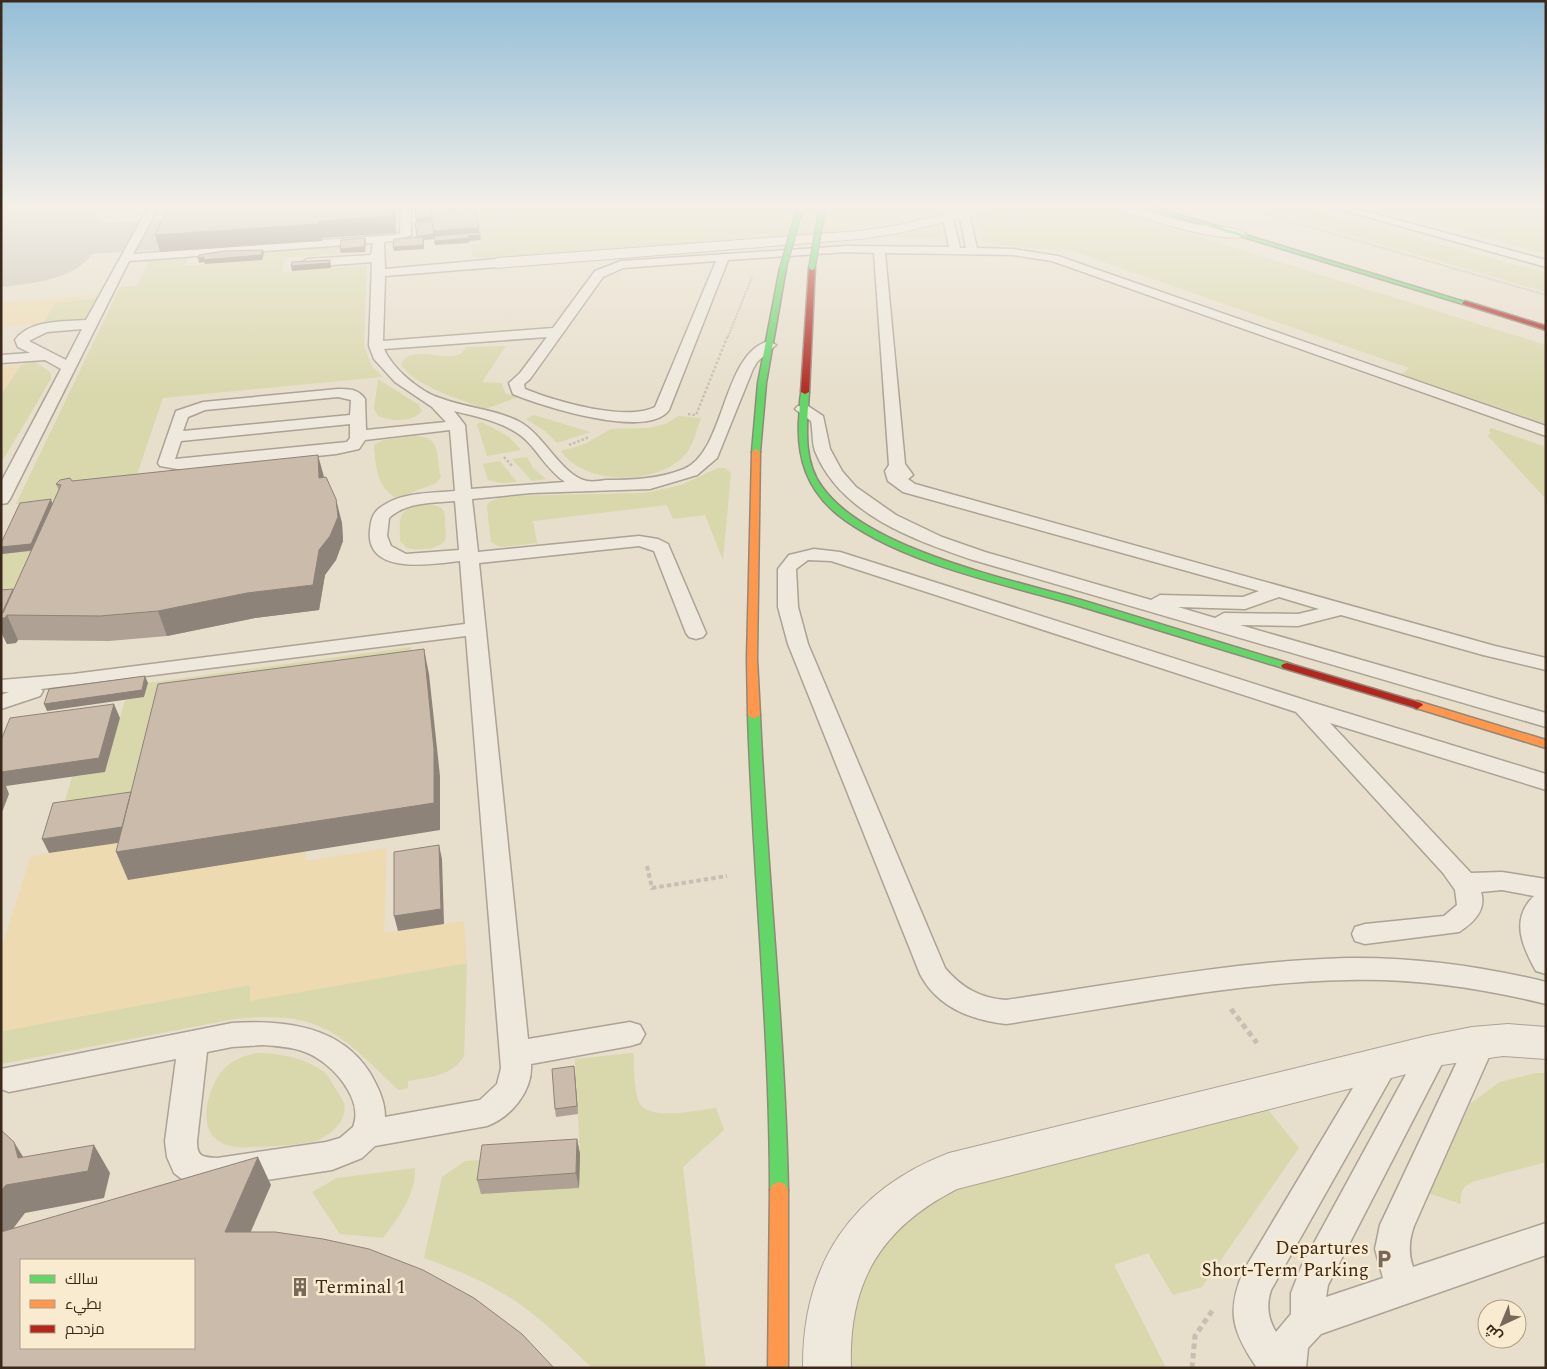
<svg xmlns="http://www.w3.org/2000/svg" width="1547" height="1369" font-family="Spectral,Cairo,serif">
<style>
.green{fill:#d9d7ac}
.sand{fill:#eddab0}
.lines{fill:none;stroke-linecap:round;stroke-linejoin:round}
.taxiway{fill:#cac2b4;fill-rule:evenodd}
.lane-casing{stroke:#aca295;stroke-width:3}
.street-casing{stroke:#aca295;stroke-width:2}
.fast-casing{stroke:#91887b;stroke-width:3}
.slow-casing{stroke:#91887b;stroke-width:3}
.jam-casing{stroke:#91887b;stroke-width:3}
.path-far3{stroke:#c7bfb4;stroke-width:2;stroke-dasharray:2 1;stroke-linecap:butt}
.path-far2{stroke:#c7bfb4;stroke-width:2.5;stroke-dasharray:2.5 2;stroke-linecap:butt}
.path-far1{stroke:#c7bfb4;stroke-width:4;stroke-dasharray:4.5 3;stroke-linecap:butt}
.path{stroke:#c7bfb4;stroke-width:5;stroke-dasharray:5.5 4;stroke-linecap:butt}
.lane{fill:#eee8dd;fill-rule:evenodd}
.street{fill:#eee8dd;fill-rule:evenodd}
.fast{fill:#63d668;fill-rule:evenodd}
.slow{fill:#ff974d;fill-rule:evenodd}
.jam{fill:#b3261e;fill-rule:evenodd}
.fast-bridge-casing{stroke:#91887b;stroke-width:8;stroke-linecap:butt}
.fast-bridge{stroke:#63d668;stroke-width:6}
.wall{fill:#afa193}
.shaded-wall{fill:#8e8378}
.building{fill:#cbbbab;stroke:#8e8378;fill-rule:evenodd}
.labels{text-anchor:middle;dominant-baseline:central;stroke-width:5;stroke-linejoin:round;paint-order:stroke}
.near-poi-label{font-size:19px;fill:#3b291b;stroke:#f9ebd0;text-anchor:end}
</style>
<rect width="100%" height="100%" fill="#e7decb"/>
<!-- green -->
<path class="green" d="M 430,204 L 975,204 L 900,222 L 836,232 L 480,259 L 472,256 L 472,244 L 482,243 L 476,217 L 432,220 Z
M 1019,204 L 1094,204 L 1546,345 L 1546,424 L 1401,374 L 1409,368 L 1066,249 L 1051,250 L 996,245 L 981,241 L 977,217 L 985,212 Z
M 1241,204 L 1293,204 L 1546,273 L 1546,292 Z
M 1358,204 L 1546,204 L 1546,254 Z
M 939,226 L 942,237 L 939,239 L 892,237 Z
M 342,245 L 341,254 L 285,258 L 282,272 L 367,266 L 364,345 L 371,365 L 383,377 L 163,398 L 131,492 L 16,504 L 120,287 L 137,286 L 149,261 L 188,258 L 185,266 L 262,260 L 265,250 Z
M 96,298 L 85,320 L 43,323 L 55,303 Z
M 506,346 L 482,382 L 501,383 L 506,394 L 518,397 L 486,409 C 465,401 411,385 401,364 C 414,340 456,370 466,347 Z
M 30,362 L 36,362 L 51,373 L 51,379 L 1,463 L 1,395 L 21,365 Z
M 378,379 L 419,405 L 422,411 C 412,423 391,421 378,416 L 374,409 Z
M 534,415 L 590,432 L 557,443 L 545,431 L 526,419 Z
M 678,416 L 701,418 C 696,431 693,447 683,457 C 654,486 584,485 561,451 L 585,444 L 611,429 L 649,428 L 666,424 Z
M 482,422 L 509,437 L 521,450 L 487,456 L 477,424 Z
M 1491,428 L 1546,447 L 1546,499 L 1487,435 L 1491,434 L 1489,430 Z
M 416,436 C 443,437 435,457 441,477 L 436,483 L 397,498 C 376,488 376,466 374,445 L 383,440 Z
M 527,457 L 533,468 L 546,479 L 532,481 L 512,459 Z
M 500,461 L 517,482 L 501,483 L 488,480 L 483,464 Z
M 718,468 L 725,468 L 731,473 L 723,560 L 705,515 L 673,519 L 667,505 L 533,521 L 537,543 L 500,547 L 491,542 L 487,507 L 488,503 L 500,497 L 508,496 L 645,493 L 681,485 Z
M 422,505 C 428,505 436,504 441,508 C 446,512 445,519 445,524 C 445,528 447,535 445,540 C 438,551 418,550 407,548 L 400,541 C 400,517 396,510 422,505 Z
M 34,550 L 16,595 L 1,597 L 1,554 Z
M 411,647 L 411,667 L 146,805 L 60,818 L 72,777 L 105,772 L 125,700 L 144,697 L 148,683 Z
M 467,963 L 464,1056 C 452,1076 430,1077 408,1081 L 408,1088 L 399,1090 L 396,1088 C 339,1032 319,1010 234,1019 L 1,1064 L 3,1031 L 250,984 L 250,1000 Z
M 256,1053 C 280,1053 305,1058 324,1072 C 329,1076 332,1083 335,1088 C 338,1093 343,1099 344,1104 C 348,1120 330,1136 316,1141 C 303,1145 251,1148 237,1147 C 229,1146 222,1144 216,1139 C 197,1124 210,1084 223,1070 C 232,1060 244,1056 256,1053 Z
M 633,1053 C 635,1067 633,1091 640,1104 C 651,1121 698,1110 716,1108 L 724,1130 L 683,1167 L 706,1368 L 592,1368 C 564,1342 537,1313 504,1294 C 479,1279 452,1268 424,1258 L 442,1177 L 465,1161 L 580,1154 L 575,1059 Z
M 1536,1073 L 1546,1073 L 1546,1162 L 1475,1181 C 1463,1186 1460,1190 1461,1204 L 1428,1193 L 1471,1103 L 1500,1082 Z
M 1265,1106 L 1299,1148 L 1202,1287 L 1173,1295 L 1148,1253 L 1114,1265 L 1166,1368 L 851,1368 L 849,1352 L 851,1311 L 875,1249 L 935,1192 Z
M 415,1168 C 416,1195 398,1218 383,1238 L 340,1234 L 312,1192 L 337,1178 Z"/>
<!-- sand -->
<path class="sand" d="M 98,295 L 96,298 L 55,303 L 43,323 L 1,327 L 1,302 Z
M 21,365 L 1,394 L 1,367 Z
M 138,840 L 129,879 L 306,851 L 306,861 L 387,848 L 384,933 L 464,921 L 467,963 L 250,1001 L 250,985 L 3,1031 L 1,1038 L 1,949 L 31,856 Z"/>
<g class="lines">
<!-- taxiway -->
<path class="taxiway" d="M 31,204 C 52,204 89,204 102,223 L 169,219 L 186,224 L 194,234 L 186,244 L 169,249 L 92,254 C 74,280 30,284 1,287 L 1,207 Z"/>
<!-- lane casing -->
<g class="lane-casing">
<path id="lane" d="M 150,204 L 160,204 L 133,254 L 394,235 L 400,233 L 401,204 L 411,204 L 411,235 L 399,240 L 384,242 L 385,269 L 497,259 L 503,263 L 497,267 L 385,276 L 383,341 L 553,328 L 595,271 L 621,261 L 847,246 L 949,247 L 943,218 L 948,215 L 953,218 L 960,248 L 966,248 L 959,213 L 964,210 L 969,213 L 977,248 L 1013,249 L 1058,256 L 1546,426 L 1546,436 L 1052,261 L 1013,255 L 885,253 L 905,464 L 913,475 L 908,479 L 915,484 L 1495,646 L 1546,658 L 1546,670 L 1483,655 L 1341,615 L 1298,626 L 1240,625 L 1546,713 L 1546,727 L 973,560 C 914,540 840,514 815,451 C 812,442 813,431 811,421 L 795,409 L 798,406 L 808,406 L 823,416 L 830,449 L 842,471 L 856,487 L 896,515 L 942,537 L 985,552 L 1151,600 L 1160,595 L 1243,597 L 1259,591 L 903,492 L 888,481 L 885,471 L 889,465 L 874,253 L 847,252 L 728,260 L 669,410 C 648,440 541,406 513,394 L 509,383 L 520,373 L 547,337 L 384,349 C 392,368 420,392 440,398 C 466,408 495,409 520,422 C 544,435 562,476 587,481 C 592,482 600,481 606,480 C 632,480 659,479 684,469 C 726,451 722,353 769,341 L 776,345 L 757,362 L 753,369 L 717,458 L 697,475 L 650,489 L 531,493 L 472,499 L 478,552 L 639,536 L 658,539 L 668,544 L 706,633 L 703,637 L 696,639 L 689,637 L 686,633 L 654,551 L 639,546 L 479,563 L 528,1039 L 630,1022 L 640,1025 L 645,1034 L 640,1043 L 630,1046 L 531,1064 C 533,1091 511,1117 487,1126 L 375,1146 L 362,1158 L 332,1170 L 227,1186 L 201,1186 L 183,1180 L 174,1173 L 167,1157 L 165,1141 L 176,1059 L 9,1092 L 1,1089 L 1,1069 L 232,1023 C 283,1020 340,1025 370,1073 C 378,1087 385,1101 385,1117 L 480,1100 L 497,1084 L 501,1068 L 466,636 L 41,689 L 43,691 L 40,696 L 1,709 L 1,695 L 9,692 L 1,692 L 1,680 L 73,674 L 465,624 L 460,561 C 433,564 365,576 370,530 C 371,519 373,511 384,505 C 404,492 432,493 455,491 L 450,430 L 365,440 L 359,449 L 336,454 L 183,470 L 160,466 L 158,463 L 176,411 L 203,402 L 338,389 C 350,389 358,389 365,399 L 366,430 L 446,422 L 432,407 L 395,382 L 374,359 L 369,346 L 372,262 L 307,267 L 301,263 L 307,259 L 371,255 L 373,243 L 129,261 L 10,499 L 7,503 L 1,504 L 1,482 L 61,369 L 45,360 L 1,363 L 1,355 L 30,353 L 18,347 L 15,340 C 30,319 64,322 86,320 ZM 716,261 L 655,407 C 626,422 554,401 525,389 L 524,384 L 530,379 L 603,277 L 623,268 ZM 82,329 L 66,360 L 29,341 L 47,332 ZM 338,397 L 351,400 L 350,415 L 183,431 L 188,417 L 205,410 ZM 454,411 C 478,417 510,423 528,442 C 541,456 549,471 565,482 L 471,489 L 465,425 ZM 350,424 L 350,438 L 347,442 L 175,459 L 181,441 ZM 455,501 L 459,550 L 406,554 L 391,546 L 387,536 L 389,518 C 406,502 432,503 455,501 ZM 1279,597 L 1319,609 L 1298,614 L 1224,613 L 1215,618 L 1178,607 L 1245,609 ZM 263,1045 C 277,1046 292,1047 305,1052 C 330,1061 365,1098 353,1127 L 340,1138 L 326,1142 L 217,1158 C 202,1157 197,1157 197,1141 L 207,1052 L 232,1047 Z
M 1321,204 L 1338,204 L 1546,260 L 1546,267 Z
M 814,549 L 840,552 L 1311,702 L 1546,774 L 1546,790 L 1330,723 L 1471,873 L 1502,872 L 1546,879 L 1546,974 L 1536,971 C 1522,946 1510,919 1534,896 L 1502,890 L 1481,892 C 1487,910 1473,923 1459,932 L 1365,944 L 1355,941 L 1352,934 L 1355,927 L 1365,924 L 1444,916 L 1457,905 L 1455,890 L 1443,873 L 1296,712 L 831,561 L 808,560 L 796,569 L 798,607 L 808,644 L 945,968 C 962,988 980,998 1006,1000 C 1118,984 1234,961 1347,958 C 1414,957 1481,966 1546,982 L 1546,1004 C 1481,988 1414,978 1347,980 C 1236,982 1117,1007 1006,1024 C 971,1020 937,1007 920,974 L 788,644 L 778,607 L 778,569 L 789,555 Z
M 1481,1029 L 1491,1032 L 1496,1041 L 1414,1226 C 1409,1240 1408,1253 1413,1267 L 1546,1223 L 1546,1255 L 1321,1334 L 1308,1348 L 1306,1368 L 1257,1368 C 1232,1331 1226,1311 1244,1270 L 1372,1056 L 1383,1052 L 1394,1056 L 1398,1065 L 1271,1290 C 1266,1305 1268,1319 1276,1332 L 1291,1314 L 1291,1293 L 1302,1265 L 1424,1041 L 1434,1038 L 1444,1041 L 1449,1050 L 1328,1285 L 1326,1297 L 1383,1278 L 1375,1249 L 1380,1225 L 1471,1032 Z"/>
</g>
<!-- street casing -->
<g class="street-casing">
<path id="street" d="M 987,204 L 1011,204 L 1009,207 L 899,233 L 860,239 L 497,268 L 489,263 L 497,258 L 860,231 L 899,225 Z
M 1105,204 C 1137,204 1163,218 1193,224 C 1204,226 1240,226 1246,234 C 1235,249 1127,213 1107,207 Z
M 1508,1024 L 1546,1027 L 1546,1059 L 1503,1056 L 1442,1065 L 957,1189 C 881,1228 848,1282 851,1368 L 803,1368 C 802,1264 852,1190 949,1153 L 1427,1036 L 1472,1027 Z"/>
</g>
<!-- fast casing -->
<g class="fast-casing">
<path id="fast" d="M 1135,204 L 1144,204 L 1468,303 L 1463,304 Z
M 783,266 L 786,268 L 766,383 L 760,452 L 756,455 L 752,452 L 758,383 L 780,268 Z
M 802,390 L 809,392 C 807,424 802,460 822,487 C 867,550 1009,579 1081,600 C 1151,621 1221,643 1291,664 L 1293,666 L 1291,668 L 1283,668 C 1213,647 1143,625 1073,604 C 1000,583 897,562 837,514 C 807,489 797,458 799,420 C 800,411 799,399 802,390 Z
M 754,711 L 760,715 C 767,874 785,1031 788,1190 L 785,1196 L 779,1198 L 773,1196 L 770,1190 C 770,1031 753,874 748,715 Z"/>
</g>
<!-- slow casing -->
<g class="slow-casing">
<path id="slow" d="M 756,449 L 760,452 L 757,659 L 760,715 L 754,719 L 748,715 L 747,659 L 752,452 Z
M 1417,701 L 1546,740 L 1546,748 L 1413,707 L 1411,705 Z
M 779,1182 L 785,1184 L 788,1190 L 788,1368 L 768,1368 L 770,1190 L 773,1184 Z"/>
</g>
<!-- jam casing -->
<g class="jam-casing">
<path id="jam" d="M 812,265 L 815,267 L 809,392 L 805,394 L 801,392 L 809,267 Z
M 1465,301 L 1546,326 L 1546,330 L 1463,304 L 1462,303 Z
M 1287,663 L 1421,703 L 1423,705 L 1417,709 L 1413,707 L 1283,668 L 1281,666 L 1283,664 Z"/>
</g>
<!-- path-far3 -->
<path class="path-far3" d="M 1230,204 L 1546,295
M 728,337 L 752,277"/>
<!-- path-far2 -->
<path class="path-far2" d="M 688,414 L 696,415 L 728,335
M 569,445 L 589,437
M 504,457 L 513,467"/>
<!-- path-far1 -->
<path class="path-far1" d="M 647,866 L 652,888 L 727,876"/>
<!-- path -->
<path class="path" d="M 1231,1009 L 1257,1043
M 1192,1368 L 1195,1336 L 1214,1308"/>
<!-- lane -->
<use href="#lane" class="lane"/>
<!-- street -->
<use href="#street" class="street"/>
<!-- fast -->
<use href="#fast" class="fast"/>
<!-- slow -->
<use href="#slow" class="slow"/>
<!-- jam -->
<use href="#jam" class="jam"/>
<!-- fast-bridge casing -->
<g class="fast-bridge-casing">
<path id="fast-bridge" d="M 812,267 L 823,204
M 783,268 L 801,204"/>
</g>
<!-- fast-bridge -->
<use href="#fast-bridge" class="fast-bridge"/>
</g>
<!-- wall -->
<path class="wall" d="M 324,477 L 342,523 L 343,541 L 336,560 L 325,575 L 319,610 L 255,618 L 167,636 L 109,641 L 18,640 L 16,643 L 7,644 L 1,632 L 13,589 L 14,590 L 31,551 L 2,554 L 1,543 L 52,504 L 59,490 L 56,484 L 72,481 Z
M 575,1074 L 578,1114 L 556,1117 L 555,1109 Z
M 577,1139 L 580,1154 L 579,1188 L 481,1194 L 477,1180 Z"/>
<!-- shaded-wall -->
<path class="shaded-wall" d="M 393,204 L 396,204 L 396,233 L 322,238 L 322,241 L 160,252 L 155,235 L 319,221 Z
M 430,204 L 432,222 L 417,223 L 416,219 Z
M 432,222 L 479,228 L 481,240 L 469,241 L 469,243 L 435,245 L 434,239 L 424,240 L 424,249 L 394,251 L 393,247 L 417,240 L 417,236 Z
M 365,238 L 366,243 L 365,252 L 341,253 L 340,249 Z
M 263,250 L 264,254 L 262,260 L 205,264 L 204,262 L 199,263 L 198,258 Z
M 330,260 L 331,268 L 292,271 L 291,266 Z
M 318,455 L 324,477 L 319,478 Z
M 51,499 L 53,505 L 34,550 L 2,554 L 1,547 Z
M 336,499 L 342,523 L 343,541 L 336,560 L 325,575 L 319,610 L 255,618 L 167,636 L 158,611 L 247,593 L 319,550 Z
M 13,589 L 16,595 L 7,615 L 18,640 L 16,643 L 7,644 L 1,632 L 1,615 Z
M 424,649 L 429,674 L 440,776 L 440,830 L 128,880 L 116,852 Z
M 145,676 L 148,683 L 144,697 L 47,711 L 44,704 Z
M 114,704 L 120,718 L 105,772 L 6,786 L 9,794 L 1,815 L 1,772 Z
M 132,825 L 138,840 L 49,853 L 42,839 Z
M 439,845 L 442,859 L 444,924 L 398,931 L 394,916 Z
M 574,1066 L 575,1074 L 578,1114 L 577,1106 Z
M 577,1139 L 580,1154 L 579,1188 L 576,1173 Z
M 14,1142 L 31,1170 L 94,1145 L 110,1173 L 104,1198 L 25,1213 L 9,1234 L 1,1240 L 1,1191 L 18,1158 Z
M 258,1157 L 271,1185 L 239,1259 L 225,1232 Z"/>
<!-- building -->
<path class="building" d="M 170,204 L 393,204 L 392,216 L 319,221 L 318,224 L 155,235 Z
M 415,204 L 430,204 L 431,217 L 416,219 Z
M 475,208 L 479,228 L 433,231 L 431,211 Z
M 432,222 L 434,234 L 417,236 L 415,223 Z
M 480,232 L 480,235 L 468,236 L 469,238 L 435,241 L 434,236 Z
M 423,237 L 423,245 L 393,247 L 394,239 Z
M 365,238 L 364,247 L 340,249 L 341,240 Z
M 263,250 L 261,255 L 203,260 L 204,257 L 198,258 L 199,255 L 224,251 Z
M 330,260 L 330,263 L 291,266 L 292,262 Z
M 318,455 L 319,478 L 326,477 L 336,499 L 338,517 L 330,536 L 319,550 L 313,585 L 247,593 L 158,611 L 100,616 L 7,615 L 5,618 L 1,618 L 1,613 L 3,613 L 61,485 L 56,484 L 60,480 L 70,478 L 72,481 Z
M 51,499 L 31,544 L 1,547 L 1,543 L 20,503 Z
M 13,589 L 2,613 L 1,613 L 1,590 Z
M 424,649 L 434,749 L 434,803 L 116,852 L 158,684 Z
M 145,676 L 142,690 L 44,704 L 49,689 Z
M 114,704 L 99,758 L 1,772 L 1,740 L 10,718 Z
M 131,792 L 122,827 L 42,839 L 53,803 Z
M 439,845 L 441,909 L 394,916 L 394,852 Z
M 574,1066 L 577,1106 L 555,1109 L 552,1069 Z
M 1,1130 L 14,1142 L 18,1158 L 94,1145 L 88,1171 L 6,1185 L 1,1191 Z
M 577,1139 L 576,1173 L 477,1180 L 482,1145 Z
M 258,1157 L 225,1232 L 275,1232 L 323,1239 L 369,1249 L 423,1270 L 474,1298 L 522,1334 L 554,1368 L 1,1368 L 1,1232 ZM 21,1260 L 194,1260 L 194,1348 L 21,1348 Z"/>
<!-- sky -->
<linearGradient id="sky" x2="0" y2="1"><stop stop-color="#94bed7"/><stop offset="0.52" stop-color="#f4f0e8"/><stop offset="1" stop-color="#f4f0e8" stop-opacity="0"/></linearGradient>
<rect width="1547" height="396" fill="url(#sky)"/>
<!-- icons -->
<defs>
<g id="parking-bare" transform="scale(1.5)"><path d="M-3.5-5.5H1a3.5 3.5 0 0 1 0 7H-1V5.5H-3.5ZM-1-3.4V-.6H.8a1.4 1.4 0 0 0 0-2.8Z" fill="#776859" stroke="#f9ebd0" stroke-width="2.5" paint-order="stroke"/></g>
<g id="building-bare" transform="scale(1.5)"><path d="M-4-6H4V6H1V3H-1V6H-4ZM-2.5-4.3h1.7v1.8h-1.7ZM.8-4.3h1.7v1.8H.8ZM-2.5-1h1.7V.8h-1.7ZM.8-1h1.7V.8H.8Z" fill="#776859" stroke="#f9ebd0" stroke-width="2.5" paint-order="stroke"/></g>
</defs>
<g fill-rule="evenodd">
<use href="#parking-bare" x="1384" y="1259"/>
<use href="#building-bare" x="300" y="1287"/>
</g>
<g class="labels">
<!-- near-poi labels -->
<g class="near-poi-label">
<text x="1369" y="1248">Departures<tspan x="1369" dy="22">Short-Term Parking</tspan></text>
<text x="315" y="1287" text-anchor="start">Terminal 1</text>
</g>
</g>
<!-- border -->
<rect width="1547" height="1369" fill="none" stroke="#3b291b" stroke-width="5"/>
<!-- legend -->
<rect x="20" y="1259" width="175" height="90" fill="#f9ebd0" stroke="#ad9d88"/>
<rect x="30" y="1275" width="25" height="8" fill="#63d668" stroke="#ad9d88"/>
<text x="65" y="1284" font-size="15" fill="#3b291b">سالك</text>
<rect x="30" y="1300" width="25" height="8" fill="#ff974d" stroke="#ad9d88"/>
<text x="65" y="1309" font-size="15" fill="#3b291b">بطيء</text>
<rect x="30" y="1325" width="25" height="8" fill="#b3261e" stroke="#ad9d88"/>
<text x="65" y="1334" font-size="15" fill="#3b291b">مزدحم</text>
<!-- north arrow -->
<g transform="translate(1502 1324) rotate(224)"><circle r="24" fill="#f9ebd0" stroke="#ad9d88"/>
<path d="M0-4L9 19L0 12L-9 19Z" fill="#776859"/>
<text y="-8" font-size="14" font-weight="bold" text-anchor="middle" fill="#3b291b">ش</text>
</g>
</svg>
